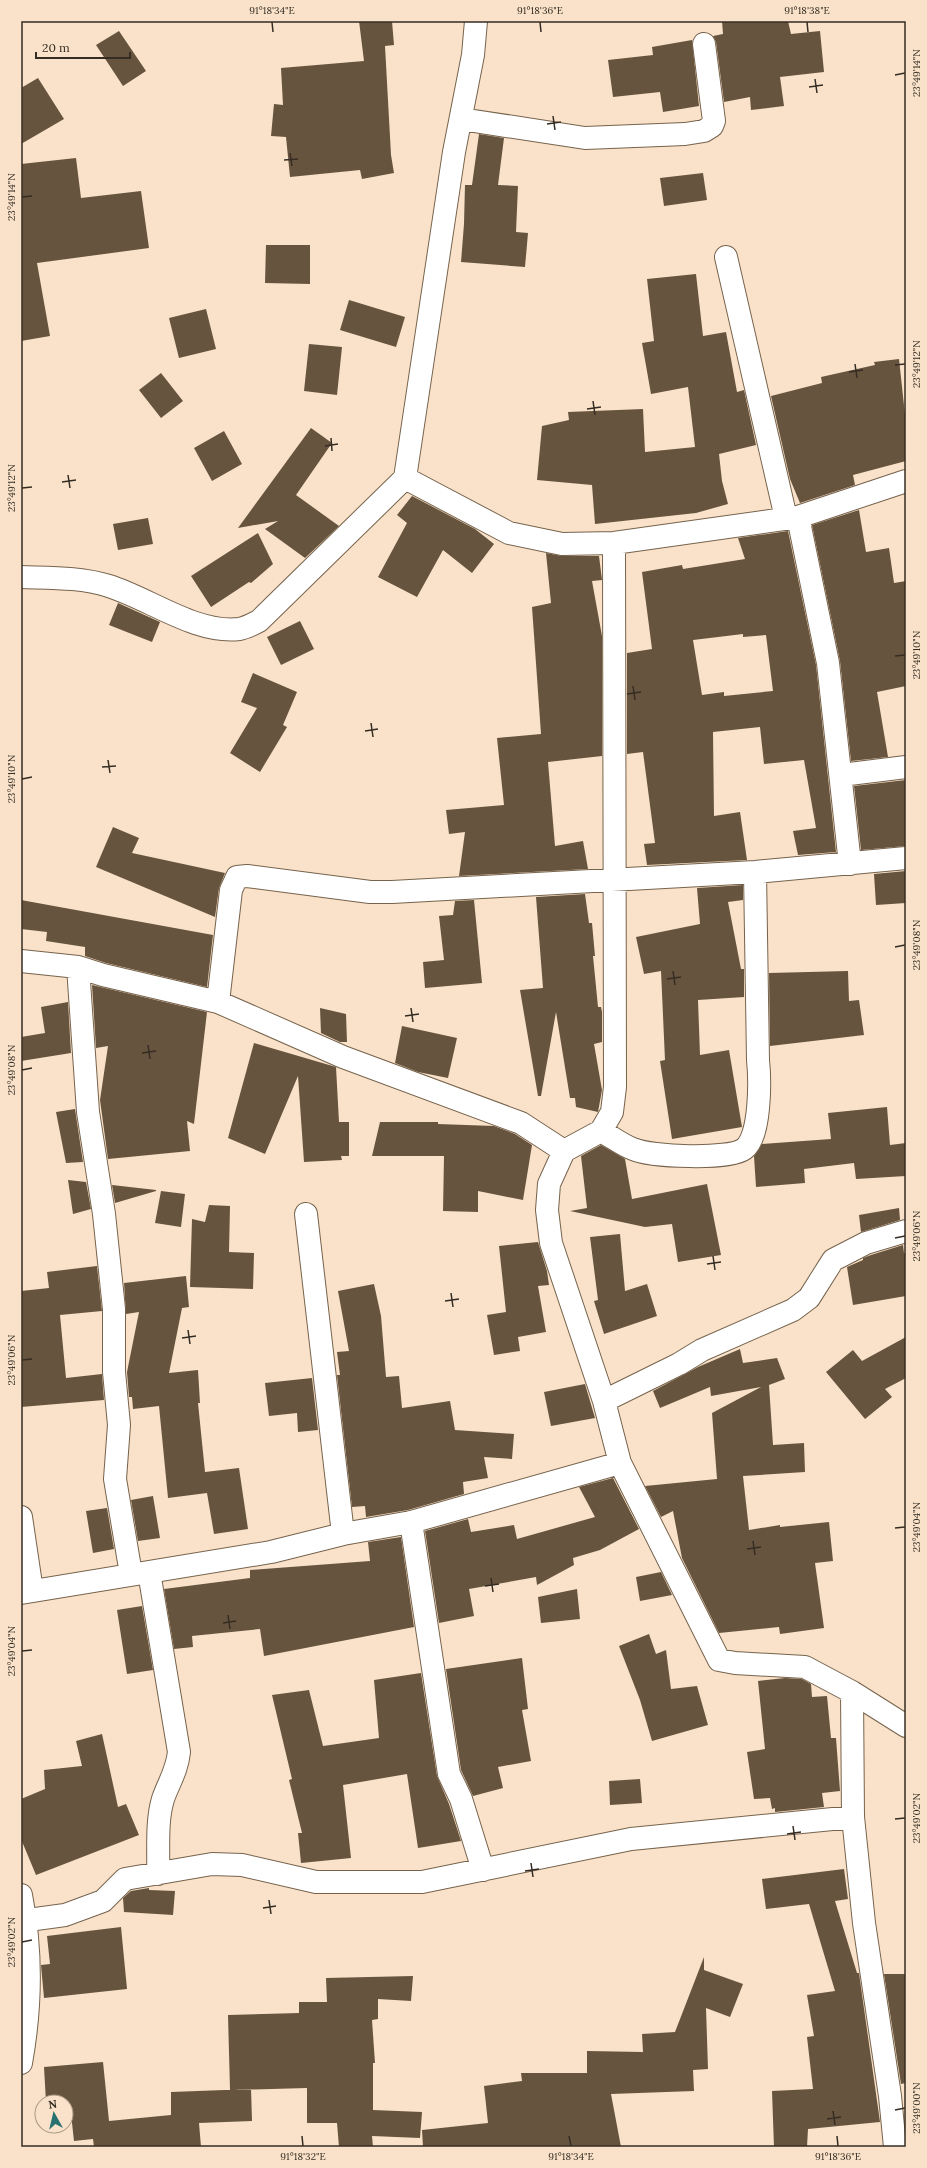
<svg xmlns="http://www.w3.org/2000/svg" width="927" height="2168" font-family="Lora,serif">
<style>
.building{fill:#67543f;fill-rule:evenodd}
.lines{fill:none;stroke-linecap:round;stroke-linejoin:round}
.minor-casing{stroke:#76634d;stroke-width:24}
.minor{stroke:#fff;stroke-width:22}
.ticks{fill:none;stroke:#352d23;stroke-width:1.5}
.neatline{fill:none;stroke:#352d23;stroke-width:1.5}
.ticks-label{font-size:10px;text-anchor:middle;fill:#352d23}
</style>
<rect width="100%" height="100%" fill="#f9e2c9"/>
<!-- building -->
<path class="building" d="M 359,21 L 392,21 L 394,45 L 385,46 L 391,155 L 394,173 L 362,179 L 360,170 L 290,177 L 286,137 L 271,136 L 274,104 L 283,105 L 281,68 L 364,61 Z
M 722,21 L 788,21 L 791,34 L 820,31 L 824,72 L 780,77 L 784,106 L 751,110 L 750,97 L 724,102 L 716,42 L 713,36 L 723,34 Z
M 119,31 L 146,71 L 123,86 L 96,45 Z
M 692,40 L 699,106 L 663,112 L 660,92 L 613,97 L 608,60 L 653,55 L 652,47 Z
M 38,78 L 64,119 L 21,144 L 21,88 Z
M 479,134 L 504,138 L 498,185 L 518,186 L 516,232 L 528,233 L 525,267 L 461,262 L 464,224 L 465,185 L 472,185 Z
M 76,158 L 81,198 L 141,191 L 149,248 L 37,263 L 50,336 L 21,341 L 21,164 Z
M 703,173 L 707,200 L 664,206 L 660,178 Z
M 266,245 L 310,245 L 310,284 L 265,283 Z
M 696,274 L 703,336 L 726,332 L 737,392 L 744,390 L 756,445 L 719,454 L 722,481 L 728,504 L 696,513 L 595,524 L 592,485 L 537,480 L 542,426 L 569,420 L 568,412 L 643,409 L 645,452 L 695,447 L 688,387 L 651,394 L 642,343 L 654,341 L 647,279 Z
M 349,300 L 405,317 L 396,347 L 340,330 Z
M 206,309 L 216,349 L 179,358 L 169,318 Z
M 309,344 L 342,347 L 337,395 L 304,391 Z
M 899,359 L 906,424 L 906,461 L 853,475 L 855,485 L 800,503 L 790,479 L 771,396 L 822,383 L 821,377 L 875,365 L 874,362 Z
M 161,373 L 183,401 L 161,418 L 139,390 Z
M 311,428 L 332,443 L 296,495 L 339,526 L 305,558 L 265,529 L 278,521 L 238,528 Z
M 224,431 L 242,464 L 212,481 L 194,448 Z
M 412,496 L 475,529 L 494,544 L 472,573 L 443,550 L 417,597 L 378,577 L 407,523 L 397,515 Z
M 859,510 L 866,552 L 889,548 L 894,583 L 906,581 L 906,686 L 877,692 L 888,757 L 851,761 L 840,661 L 812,525 Z
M 148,518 L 153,544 L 118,550 L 113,524 Z
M 788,531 L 816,665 L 836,852 L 798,855 L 793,831 L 816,828 L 804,760 L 764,764 L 760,727 L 713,732 L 714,816 L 740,812 L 747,860 L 647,865 L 644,844 L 655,843 L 643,752 L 627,754 L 627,653 L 652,649 L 642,572 L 682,565 L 683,569 L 745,559 L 738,538 ZM 743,634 L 743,637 L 766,635 L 773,691 L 724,696 L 724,692 L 702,695 L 693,640 Z
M 258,533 L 273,564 L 251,583 L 249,582 L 211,607 L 191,576 Z
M 546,553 L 562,556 L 599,556 L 602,580 L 592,581 L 602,636 L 602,756 L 548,762 L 555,846 L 583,841 L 588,869 L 459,876 L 465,832 L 449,834 L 446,810 L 504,805 L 497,738 L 541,734 L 532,607 L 551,603 Z
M 118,603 L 160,622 L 152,642 L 109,625 Z
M 300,621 L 314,649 L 281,665 L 267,637 Z
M 253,673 L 297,692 L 283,725 L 287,727 L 260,772 L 230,753 L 257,708 L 241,702 Z
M 906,780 L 906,846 L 861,850 L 854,786 Z
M 113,827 L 139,838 L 132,853 L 225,873 L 219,888 L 215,917 L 96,867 Z
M 906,871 L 906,903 L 876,905 L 874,874 Z
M 743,885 L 743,900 L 728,902 L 741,969 L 744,969 L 744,997 L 698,1000 L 700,1055 L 729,1050 L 742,1127 L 672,1139 L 660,1061 L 665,1060 L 661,971 L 644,974 L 636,937 L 700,924 L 697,888 Z
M 585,894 L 589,923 L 592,923 L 595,956 L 593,956 L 598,1007 L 601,1007 L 602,1012 L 602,1042 L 594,1044 L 602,1090 L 598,1112 L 576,1107 L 575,1098 L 570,1098 L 556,1012 L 541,1096 L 538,1096 L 520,990 L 543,988 L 536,897 Z
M 21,900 L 213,935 L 207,987 L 106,963 L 85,956 L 85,947 L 46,941 L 47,932 L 21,929 Z
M 474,900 L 482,983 L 425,988 L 423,962 L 444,960 L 439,916 L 453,915 L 455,901 Z
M 848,971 L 849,1001 L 859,1000 L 864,1035 L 770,1046 L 769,973 Z
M 92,985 L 207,1012 L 194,1124 L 187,1121 L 190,1151 L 108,1159 L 100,1100 L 108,1046 L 96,1048 Z
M 68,1002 L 71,1053 L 21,1061 L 21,1037 L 45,1033 L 41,1007 Z
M 320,1008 L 346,1014 L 347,1042 L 340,1042 L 321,1033 Z
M 402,1026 L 457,1038 L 448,1078 L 418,1072 L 395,1063 Z
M 254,1043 L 336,1067 L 339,1122 L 349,1122 L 349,1156 L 341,1156 L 342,1160 L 304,1162 L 298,1076 L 265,1154 L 228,1138 Z
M 887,1107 L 890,1145 L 906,1143 L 906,1176 L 856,1179 L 854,1163 L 804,1169 L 805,1183 L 756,1187 L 754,1156 L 762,1144 L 831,1139 L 828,1113 Z
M 75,1109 L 83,1162 L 66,1163 L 56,1112 Z
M 380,1122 L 438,1122 L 438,1124 L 494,1126 L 515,1134 L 532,1145 L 523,1200 L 478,1191 L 478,1212 L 443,1211 L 444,1156 L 372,1156 Z
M 601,1145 L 625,1159 L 632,1199 L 707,1184 L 721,1255 L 678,1262 L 672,1224 L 645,1227 L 570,1211 L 587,1208 L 581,1156 Z
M 68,1180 L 86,1182 L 91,1209 L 73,1214 Z
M 112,1185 L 156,1190 L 156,1191 L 115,1203 Z
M 161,1191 L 185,1194 L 181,1227 L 155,1223 Z
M 209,1205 L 230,1206 L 229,1252 L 254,1253 L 253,1289 L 190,1287 L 192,1219 L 205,1222 Z
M 899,1208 L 900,1220 L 861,1232 L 859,1215 Z
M 620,1234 L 625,1291 L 647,1284 L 657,1316 L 604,1334 L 594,1301 L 598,1300 L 590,1237 Z
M 538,1242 L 547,1271 L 549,1285 L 538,1286 L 546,1332 L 518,1337 L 520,1351 L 494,1355 L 487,1315 L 506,1312 L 499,1246 Z
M 903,1245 L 904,1253 L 906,1253 L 906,1296 L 853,1305 L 847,1267 L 863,1260 L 863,1258 L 871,1255 Z
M 97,1266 L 102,1311 L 60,1315 L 66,1378 L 102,1374 L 104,1400 L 21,1407 L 21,1291 L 49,1288 L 47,1272 Z
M 186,1276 L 189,1307 L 182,1308 L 169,1373 L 198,1370 L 200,1403 L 198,1403 L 205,1472 L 239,1468 L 248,1529 L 214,1534 L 207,1493 L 168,1498 L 159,1406 L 133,1409 L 132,1397 L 129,1397 L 127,1372 L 139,1312 L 126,1314 L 124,1283 Z
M 374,1284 L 381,1316 L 386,1377 L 399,1376 L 402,1408 L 450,1401 L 455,1430 L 514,1434 L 512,1459 L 484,1457 L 488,1478 L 463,1482 L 464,1494 L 408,1510 L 366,1517 L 365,1506 L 352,1507 L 337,1375 L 340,1375 L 337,1352 L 349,1351 L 338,1291 Z
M 906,1337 L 906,1378 L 885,1389 L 892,1397 L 865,1419 L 826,1372 L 853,1350 L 862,1361 Z
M 740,1349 L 743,1363 L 777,1358 L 785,1379 L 769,1385 L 773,1445 L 804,1443 L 805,1472 L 743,1476 L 749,1530 L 780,1525 L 780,1527 L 829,1522 L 833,1561 L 815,1563 L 824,1628 L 780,1634 L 779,1627 L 719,1633 L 682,1558 L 673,1511 L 661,1517 L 645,1486 L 717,1479 L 712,1413 L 761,1387 L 711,1396 L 710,1387 L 660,1408 L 653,1391 L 698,1367 Z
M 312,1378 L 318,1430 L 298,1432 L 297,1413 L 269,1416 L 265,1383 Z
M 585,1384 L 595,1418 L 551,1426 L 544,1392 Z
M 613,1478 L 639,1529 L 600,1550 L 573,1558 L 574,1565 L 537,1585 L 536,1577 L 469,1589 L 474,1616 L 439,1623 L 425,1531 L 468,1519 L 471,1532 L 514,1525 L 517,1539 L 595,1517 L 579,1487 Z
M 153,1496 L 160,1538 L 138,1541 L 131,1500 Z
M 107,1508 L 114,1549 L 93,1553 L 86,1511 Z
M 401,1537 L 414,1627 L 264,1656 L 260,1629 L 192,1636 L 193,1647 L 174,1649 L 164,1589 L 250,1578 L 250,1570 L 370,1561 L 368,1542 Z
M 661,1572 L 672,1595 L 640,1601 L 636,1577 Z
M 577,1589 L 580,1619 L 541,1623 L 538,1597 Z
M 142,1606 L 153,1670 L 127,1674 L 117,1610 Z
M 649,1634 L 656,1654 L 666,1650 L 671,1689 L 697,1686 L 708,1725 L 652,1741 L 640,1700 L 619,1646 Z
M 522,1658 L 528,1709 L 522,1710 L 531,1761 L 498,1767 L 503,1788 L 473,1796 L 461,1770 L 446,1669 Z
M 421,1673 L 437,1776 L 449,1804 L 461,1841 L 418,1848 L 407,1774 L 343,1785 L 351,1858 L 301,1863 L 298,1833 L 302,1833 L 289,1780 L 292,1779 L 272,1695 L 309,1690 L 323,1746 L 379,1738 L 374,1680 Z
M 785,1678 L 802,1679 L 811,1684 L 812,1697 L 827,1696 L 831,1738 L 836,1738 L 840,1791 L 822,1793 L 824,1807 L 775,1812 L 775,1808 L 772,1809 L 770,1798 L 754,1799 L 747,1752 L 765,1749 L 758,1681 Z
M 102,1734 L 118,1807 L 126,1804 L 139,1835 L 36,1875 L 21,1839 L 21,1799 L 45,1789 L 44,1770 L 82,1766 L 76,1741 Z
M 640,1779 L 642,1803 L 610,1805 L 609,1781 Z
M 844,1869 L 848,1899 L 835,1901 L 857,1973 L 859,1973 L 880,2122 L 808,2129 L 807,2147 L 774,2147 L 772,2091 L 813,2089 L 807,2037 L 814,2036 L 807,1995 L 835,1991 L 809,1904 L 766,1909 L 762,1879 Z
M 149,1888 L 149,1890 L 175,1891 L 173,1915 L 124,1912 L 123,1898 L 131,1891 Z
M 121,1927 L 127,1989 L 44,1998 L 41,1965 L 50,1964 L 47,1936 Z
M 704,1957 L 704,1970 L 743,1984 L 730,2017 L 706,2008 L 708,2069 L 693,2070 L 694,2091 L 611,2094 L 621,2147 L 423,2147 L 422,2130 L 488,2123 L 484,2086 L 522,2081 L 521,2073 L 587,2073 L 587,2051 L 643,2052 L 642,2034 L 675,2032 Z
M 884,1974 L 906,1974 L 906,2083 L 901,2084 Z
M 413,1976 L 411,2001 L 378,1999 L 378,2019 L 372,2020 L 375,2063 L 373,2063 L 373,2110 L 422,2112 L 420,2138 L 372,2136 L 373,2147 L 339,2147 L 337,2123 L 307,2123 L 307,2088 L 230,2090 L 228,2015 L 299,2013 L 299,2002 L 327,2002 L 326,1978 Z
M 103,2062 L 109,2121 L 171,2115 L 171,2092 L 251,2089 L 252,2121 L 199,2123 L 201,2147 L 94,2147 L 93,2139 L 74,2141 L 71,2114 L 66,2114 L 66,2102 L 46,2102 L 44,2067 Z"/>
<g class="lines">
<!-- minor casing -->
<g class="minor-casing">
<path id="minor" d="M 461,119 L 585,138 L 685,134 L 704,131 L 712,126 L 714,121 L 704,44
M 726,257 L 786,518
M 405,478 L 454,152 L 473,55 L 476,21
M 798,517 L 828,663 L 850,864
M 614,543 L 615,1087 L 612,1112 L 601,1131 L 564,1151 L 549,1184 L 547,1210 L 551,1243 L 604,1401 L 620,1463 L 719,1660 L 735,1663 L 805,1667 L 852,1692 L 906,1726
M 21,577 C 50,578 81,577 109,586 C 150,599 196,634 239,629 C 246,628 253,624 259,621 L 405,478 L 509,533 L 562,544 L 614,543 L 798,517 L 906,481
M 841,775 L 906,767
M 21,961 L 78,967 L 103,975 L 218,1002 L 343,1057 L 521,1123 L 564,1151
M 78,967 L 88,1112 L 104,1214 L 114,1309 L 114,1372 L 119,1425 L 115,1479 L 131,1574
M 218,1002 L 231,890 L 237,877 L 247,876 L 370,892 L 392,892 L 755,872 L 906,858
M 601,1131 C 612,1137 622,1145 633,1149 C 651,1157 729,1160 744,1149 C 761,1137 760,1079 758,1060 L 755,872
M 306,1214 L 343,1534
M 604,1401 L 679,1364 L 702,1350 L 793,1310 L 809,1298 L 833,1260 L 866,1243 L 906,1231
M 21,1517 L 32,1591
M 411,1522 L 449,1774 L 461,1799 L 483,1870
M 149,1572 L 179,1752 C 177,1771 169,1782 163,1799 C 156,1822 159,1850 158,1874
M 21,1593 L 271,1552 L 343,1534 L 411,1522 L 620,1463
M 852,1692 L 853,1817 L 864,1923 L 890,2096 L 895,2147
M 21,1895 C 32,1951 31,2007 21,2063
M 21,1921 L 65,1915 L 103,1901 L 125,1879 L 212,1864 L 242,1865 L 316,1882 L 422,1882 L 631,1839 L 853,1817"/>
</g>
<!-- minor -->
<use href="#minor" class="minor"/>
</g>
<!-- ticks -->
<path class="ticks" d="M 272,22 L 273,32M 540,22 L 541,32M 807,22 L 808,32M 895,75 L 905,73M 815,79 L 817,93M 809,87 L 823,85M 553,116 L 555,130M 547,124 L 561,122M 290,153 L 292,166M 284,160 L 298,159M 22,197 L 32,196M 855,364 L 857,378M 895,365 L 905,364M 849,372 L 863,370M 593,401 L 595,415M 587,409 L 601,407M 331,438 L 332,451M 325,446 L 338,444M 68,475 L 70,488M 62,482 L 76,480M 22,488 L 32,487M 895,656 L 905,655M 633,686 L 635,700M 627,694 L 641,692M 371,723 L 373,737M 365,731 L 378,729M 108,760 L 110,773M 102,767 L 116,766M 22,779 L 32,777M 895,947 L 905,945M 673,971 L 675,985M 667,979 L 681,977M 411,1008 L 413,1022M 405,1016 L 419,1014M 148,1045 L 150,1059M 142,1053 L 156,1051M 22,1070 L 32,1068M 895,1238 L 905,1236M 713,1256 L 715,1270M 707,1264 L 721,1262M 451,1293 L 453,1307M 445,1301 L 459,1299M 188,1330 L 190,1344M 182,1338 L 196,1336M 22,1360 L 32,1359M 895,1528 L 905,1527M 753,1541 L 755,1555M 747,1549 L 761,1547M 491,1578 L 493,1592M 485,1586 L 499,1584M 228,1615 L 230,1629M 223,1623 L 236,1621M 22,1651 L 32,1650M 895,1819 L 905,1818M 793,1826 L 795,1840M 787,1834 L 801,1832M 531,1863 L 533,1877M 525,1871 L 539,1869M 269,1900 L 271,1914M 263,1908 L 276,1906M 22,1942 L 32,1940M 895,2110 L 905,2108M 833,2111 L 835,2125M 827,2119 L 841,2117M 302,2136 L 303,2146M 569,2136 L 571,2146M 837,2136 L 838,2146"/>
<!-- border -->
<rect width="927" height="2168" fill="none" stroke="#f9e2c9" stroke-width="44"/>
<!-- north arrow -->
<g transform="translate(54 2114) rotate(352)"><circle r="19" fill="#f9e2c9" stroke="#ab9a87"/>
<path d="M0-3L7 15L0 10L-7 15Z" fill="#287371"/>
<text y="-6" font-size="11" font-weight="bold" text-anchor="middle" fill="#352d23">N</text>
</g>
<!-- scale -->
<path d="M36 52v6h94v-6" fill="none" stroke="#352d23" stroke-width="2"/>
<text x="42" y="52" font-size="12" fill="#352d23" stroke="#f9e2c9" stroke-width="3" paint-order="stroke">20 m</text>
<rect x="22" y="22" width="883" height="2124" class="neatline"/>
<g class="ticks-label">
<text x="272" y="14">91°18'34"E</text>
<text x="540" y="14">91°18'36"E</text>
<text x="807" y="14">91°18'38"E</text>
<text transform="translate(916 73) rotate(-90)" y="4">23°49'14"N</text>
<text transform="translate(11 197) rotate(-90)" y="4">23°49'14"N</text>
<text transform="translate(916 364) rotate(-90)" y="4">23°49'12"N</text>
<text transform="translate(11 488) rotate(-90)" y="4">23°49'12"N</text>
<text transform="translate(916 655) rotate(-90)" y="4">23°49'10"N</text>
<text transform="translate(11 779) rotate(-90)" y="4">23°49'10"N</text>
<text transform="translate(916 945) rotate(-90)" y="4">23°49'08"N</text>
<text transform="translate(11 1070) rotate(-90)" y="4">23°49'08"N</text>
<text transform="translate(916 1236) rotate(-90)" y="4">23°49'06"N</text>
<text transform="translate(11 1360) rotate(-90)" y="4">23°49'06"N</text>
<text transform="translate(916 1527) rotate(-90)" y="4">23°49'04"N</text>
<text transform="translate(11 1651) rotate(-90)" y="4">23°49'04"N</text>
<text transform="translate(916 1818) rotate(-90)" y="4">23°49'02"N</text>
<text transform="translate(11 1942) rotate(-90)" y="4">23°49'02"N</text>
<text transform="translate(916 2108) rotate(-90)" y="4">23°49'00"N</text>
<text x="303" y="2160">91°18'32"E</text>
<text x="571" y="2160">91°18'34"E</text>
<text x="838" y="2160">91°18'36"E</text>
</g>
</svg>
